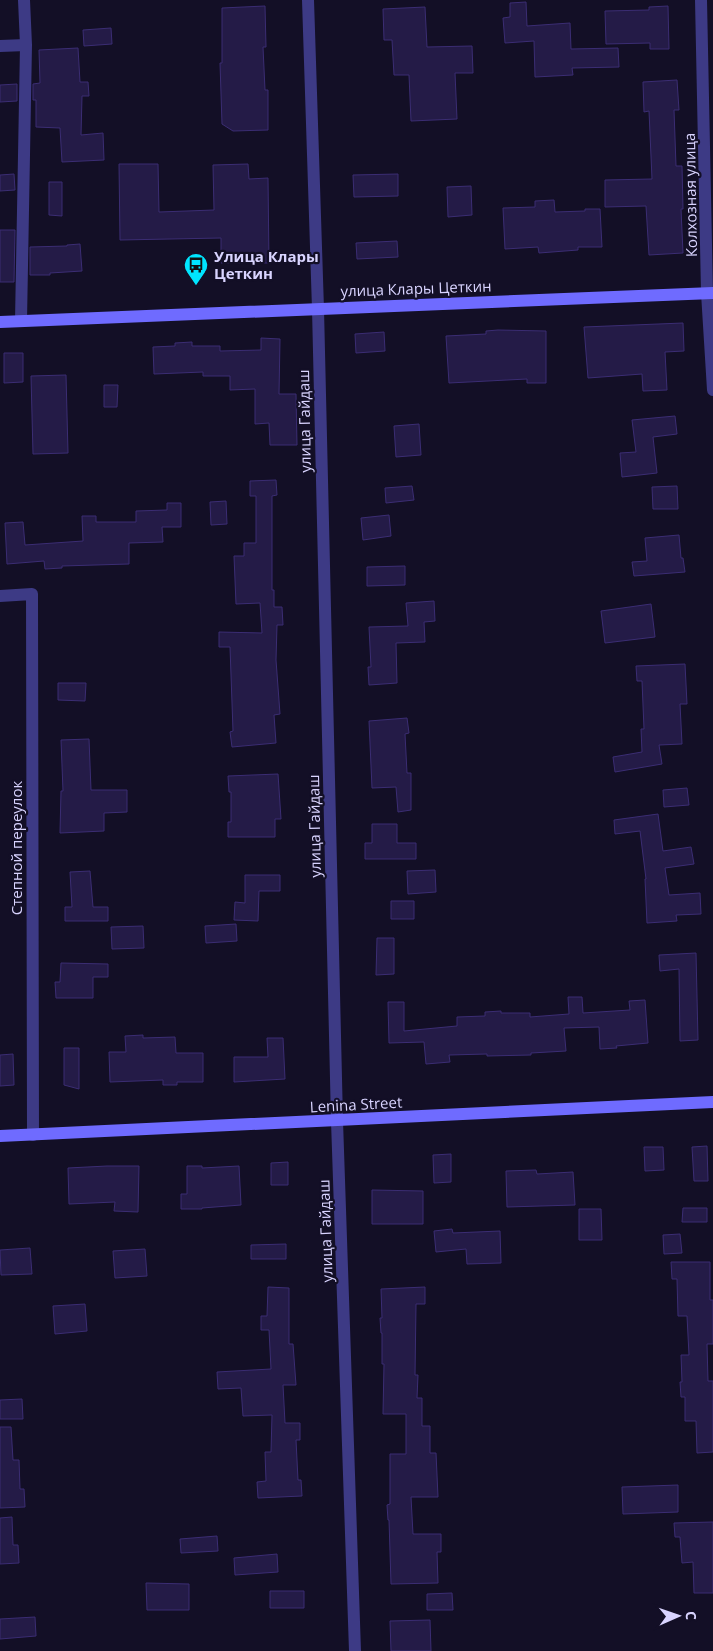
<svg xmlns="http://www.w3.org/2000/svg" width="713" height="1651" font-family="'Open Sans',sans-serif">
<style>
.building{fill:#241b47;stroke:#3b2d73}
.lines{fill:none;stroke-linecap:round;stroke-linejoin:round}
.street{stroke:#3d3a85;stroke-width:12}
.secondary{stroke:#6f6bff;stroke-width:12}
.labels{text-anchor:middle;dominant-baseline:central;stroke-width:4.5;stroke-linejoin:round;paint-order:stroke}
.street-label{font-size:15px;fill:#d9d4ff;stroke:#130f26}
.poi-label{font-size:15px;font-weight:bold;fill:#d9d4ff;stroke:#130f26;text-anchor:start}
</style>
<rect width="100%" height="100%" fill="#130f26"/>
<!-- building -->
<path class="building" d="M 526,2 L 527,26 L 570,23 L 571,49 L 618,48 L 619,67 L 572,68 L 573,75 L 535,77 L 534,41 L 505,43 L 503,18 L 510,17 L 510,3 Z
M 265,6 L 266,47 L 263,47 L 265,90 L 268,90 L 268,130 L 233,131 L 222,124 L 220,63 L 222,63 L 222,8 Z
M 668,6 L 669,49 L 650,49 L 650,43 L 606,44 L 605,11 L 649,10 L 649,7 Z
M 425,7 L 427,47 L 472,46 L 473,73 L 455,73 L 457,119 L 411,121 L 409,75 L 394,75 L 392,40 L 384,40 L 383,9 Z
M 111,28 L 112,44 L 84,46 L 83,30 Z
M 78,48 L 80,82 L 88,82 L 89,96 L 82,96 L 81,135 L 103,133 L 104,160 L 62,162 L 60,128 L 36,127 L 36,100 L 33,100 L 33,84 L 40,83 L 39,50 Z
M 677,80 L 679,110 L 674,110 L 676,166 L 682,166 L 683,209 L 681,209 L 683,253 L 649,255 L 646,206 L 605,207 L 605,180 L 652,179 L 649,111 L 644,112 L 643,82 Z
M 17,84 L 17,101 L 0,102 L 0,85 Z
M 119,164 L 158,164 L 159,212 L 214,210 L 213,165 L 248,164 L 249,179 L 268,178 L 269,263 L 221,263 L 221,238 L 120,240 Z
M 14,174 L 15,190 L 0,191 L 0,175 Z
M 398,174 L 398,196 L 354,197 L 353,175 Z
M 49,182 L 62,182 L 62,216 L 49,215 Z
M 471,186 L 472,215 L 448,217 L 447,187 Z
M 554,200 L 555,212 L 585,211 L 585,209 L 600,209 L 602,247 L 578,247 L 578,250 L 539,253 L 538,247 L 505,249 L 503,208 L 535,207 L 535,201 Z
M 0,230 L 15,230 L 14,282 L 0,282 Z
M 397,241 L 398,257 L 357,259 L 356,243 Z
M 80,244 L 82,271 L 50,273 L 50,275 L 30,275 L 30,247 L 67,246 L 67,245 Z
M 683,323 L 684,351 L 665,352 L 667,390 L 643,391 L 642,374 L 588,378 L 584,327 Z
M 498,330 L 546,331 L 546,383 L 527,383 L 527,379 L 449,383 L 446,336 L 486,334 L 486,331 Z
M 384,332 L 385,351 L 356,353 L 355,334 Z
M 261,338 L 280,339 L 279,394 L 296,394 L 297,445 L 270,445 L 269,423 L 255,424 L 255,389 L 230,390 L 230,376 L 203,376 L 203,372 L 154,374 L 153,347 L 175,346 L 175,343 L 192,342 L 192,346 L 220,346 L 220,351 L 261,350 Z
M 4,353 L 23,353 L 23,382 L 4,383 Z
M 66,375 L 68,453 L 33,454 L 31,376 Z
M 104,385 L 118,385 L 117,407 L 104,407 Z
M 675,416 L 677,434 L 653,437 L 657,473 L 622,477 L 620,453 L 636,452 L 632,420 Z
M 419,424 L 421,455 L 396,457 L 394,426 Z
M 276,480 L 277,495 L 272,496 L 272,590 L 274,590 L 274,607 L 282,607 L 283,625 L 277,625 L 276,660 L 280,714 L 274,715 L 276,743 L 232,747 L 230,732 L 233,731 L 230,647 L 219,647 L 219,632 L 262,633 L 260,603 L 236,604 L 234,556 L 244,556 L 244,543 L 256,543 L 256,496 L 250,496 L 250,481 Z
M 412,486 L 414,500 L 386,503 L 385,488 Z
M 677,486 L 678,509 L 653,509 L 652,487 Z
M 226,501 L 227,524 L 211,525 L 210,502 Z
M 167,503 L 181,503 L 181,527 L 162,527 L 163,542 L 129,543 L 129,564 L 62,566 L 62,568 L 45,569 L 44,561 L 7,564 L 5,523 L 23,522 L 25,545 L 83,541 L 82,516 L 96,516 L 96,522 L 136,522 L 136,511 L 167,510 Z
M 389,515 L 391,536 L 363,540 L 361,518 Z
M 679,535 L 681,558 L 683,558 L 685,572 L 634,576 L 632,562 L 647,561 L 645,538 Z
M 405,566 L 405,585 L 367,586 L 367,567 Z
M 434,601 L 435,621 L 424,622 L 425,642 L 396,643 L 397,683 L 369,685 L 368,667 L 371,667 L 369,627 L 408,626 L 406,603 Z
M 651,604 L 655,637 L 605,643 L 601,611 Z
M 685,664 L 687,704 L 680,704 L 682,744 L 659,745 L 662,764 L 615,772 L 613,757 L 642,752 L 641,729 L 644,729 L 642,681 L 637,681 L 636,666 Z
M 58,683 L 86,683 L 85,701 L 58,700 Z
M 407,718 L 409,733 L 405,734 L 407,773 L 411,773 L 411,810 L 398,812 L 396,787 L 372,788 L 369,721 Z
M 89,739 L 91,790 L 127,790 L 127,812 L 104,813 L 104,831 L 60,833 L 61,791 L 63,791 L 61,740 Z
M 278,774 L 281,819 L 275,819 L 275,837 L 228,837 L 228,822 L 231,822 L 231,792 L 229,792 L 228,776 Z
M 687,788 L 689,805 L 664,807 L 663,790 Z
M 658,814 L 663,851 L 691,847 L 694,864 L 665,868 L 669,895 L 700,893 L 701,914 L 676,915 L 677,921 L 647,923 L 645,879 L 646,879 L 640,831 L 615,834 L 614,820 Z
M 372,824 L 397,824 L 397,843 L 416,843 L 416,859 L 365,859 L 365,843 L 372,843 Z
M 435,870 L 436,892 L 408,894 L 407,871 Z
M 90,871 L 93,907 L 108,907 L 108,921 L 65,921 L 65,907 L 72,907 L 70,872 Z
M 245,875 L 280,875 L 280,891 L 259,891 L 258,921 L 234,920 L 235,902 L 245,903 Z
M 391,901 L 414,901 L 414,919 L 391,919 Z
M 236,924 L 237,941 L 206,943 L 205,926 Z
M 143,926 L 144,948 L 112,949 L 111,927 Z
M 377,938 L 394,938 L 394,974 L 376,975 Z
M 696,953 L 698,1040 L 680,1041 L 679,969 L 660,971 L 659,955 Z
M 61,963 L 108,964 L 108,977 L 93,977 L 93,998 L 56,998 L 55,982 L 60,982 Z
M 568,997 L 582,997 L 583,1013 L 630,1010 L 629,1001 L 645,1000 L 648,1043 L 616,1046 L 617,1048 L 600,1049 L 599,1027 L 564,1028 L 566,1051 L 531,1053 L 531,1055 L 487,1056 L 487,1054 L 449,1055 L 450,1062 L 426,1064 L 424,1042 L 389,1043 L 388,1002 L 404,1002 L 404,1031 L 457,1026 L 457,1017 L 485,1016 L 485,1012 L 501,1011 L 501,1013 L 530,1013 L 530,1017 L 569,1014 Z
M 143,1035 L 143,1038 L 175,1037 L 176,1053 L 203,1053 L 203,1082 L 177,1082 L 177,1085 L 163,1085 L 163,1080 L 110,1082 L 109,1052 L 126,1052 L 125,1036 Z
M 267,1038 L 283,1038 L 285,1079 L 234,1082 L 234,1057 L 268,1057 Z
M 64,1048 L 79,1048 L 79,1089 L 64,1085 Z
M 13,1054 L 14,1085 L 0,1086 L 0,1055 Z
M 707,1146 L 708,1181 L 694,1181 L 692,1147 Z
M 644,1147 L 663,1147 L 664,1170 L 645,1171 Z
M 451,1154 L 451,1182 L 434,1183 L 433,1155 Z
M 288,1162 L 288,1185 L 271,1185 L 271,1163 Z
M 107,1166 L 139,1166 L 138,1212 L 114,1211 L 115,1202 L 69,1204 L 68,1168 Z
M 187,1166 L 202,1166 L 202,1168 L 239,1166 L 241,1205 L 202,1208 L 202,1209 L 181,1209 L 181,1194 L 187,1194 Z
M 536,1170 L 537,1174 L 573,1172 L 575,1205 L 507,1207 L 506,1171 Z
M 372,1190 L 423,1191 L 423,1224 L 372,1224 Z
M 683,1208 L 707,1208 L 707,1222 L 682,1222 Z
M 579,1209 L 601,1209 L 602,1240 L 579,1240 Z
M 452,1229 L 453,1233 L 500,1231 L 501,1263 L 467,1264 L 466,1249 L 436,1252 L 434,1231 Z
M 680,1234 L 682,1253 L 664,1254 L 663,1235 Z
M 286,1244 L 286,1259 L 251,1259 L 251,1245 Z
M 30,1248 L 32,1274 L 1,1275 L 0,1250 Z
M 145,1249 L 147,1276 L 115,1278 L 113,1251 Z
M 671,1262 L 710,1262 L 710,1300 L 713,1300 L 713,1344 L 707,1344 L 708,1381 L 713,1381 L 713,1452 L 697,1453 L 696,1421 L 685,1421 L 685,1397 L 681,1397 L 680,1382 L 682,1382 L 681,1355 L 689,1355 L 687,1316 L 678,1316 L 677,1279 L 672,1279 Z
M 268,1287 L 289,1288 L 289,1344 L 293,1344 L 296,1385 L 283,1385 L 285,1423 L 300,1423 L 300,1440 L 296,1440 L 298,1480 L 301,1480 L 302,1496 L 258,1498 L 257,1482 L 266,1481 L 265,1452 L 271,1452 L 272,1415 L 243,1416 L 241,1388 L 218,1389 L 217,1372 L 271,1369 L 269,1330 L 261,1330 L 261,1316 L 267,1316 Z
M 425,1287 L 425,1304 L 416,1304 L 415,1375 L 418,1375 L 417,1398 L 422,1398 L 422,1426 L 430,1426 L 430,1453 L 436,1453 L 438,1497 L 411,1497 L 413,1534 L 441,1534 L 441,1552 L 437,1552 L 438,1583 L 391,1584 L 389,1520 L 388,1520 L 387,1505 L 390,1504 L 390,1454 L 406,1454 L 406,1414 L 383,1414 L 384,1364 L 382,1364 L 382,1333 L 381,1333 L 380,1318 L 382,1318 L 381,1289 Z
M 85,1304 L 87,1331 L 55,1334 L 53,1306 Z
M 22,1399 L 23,1419 L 0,1419 L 0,1400 Z
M 0,1427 L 11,1427 L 13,1460 L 19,1460 L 20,1489 L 24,1489 L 25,1507 L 0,1508 Z
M 678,1485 L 678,1512 L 623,1514 L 622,1487 Z
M 12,1517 L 13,1545 L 18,1545 L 19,1563 L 0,1564 L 0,1518 Z
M 713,1522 L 713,1593 L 694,1593 L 693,1562 L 682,1563 L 680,1537 L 675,1537 L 674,1523 Z
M 217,1536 L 218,1551 L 181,1553 L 180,1539 Z
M 277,1554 L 278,1572 L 235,1575 L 234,1558 Z
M 146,1583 L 189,1584 L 189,1610 L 147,1610 Z
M 270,1591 L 304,1591 L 304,1608 L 270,1608 Z
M 452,1593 L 453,1610 L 427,1610 L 427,1594 Z
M 35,1617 L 36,1636 L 0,1639 L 0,1619 Z
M 430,1620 L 431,1651 L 391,1651 L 390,1621 Z"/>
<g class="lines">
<!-- street -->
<path class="street" d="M 308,0 L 318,309 L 337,1121 L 355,1651
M 701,0 L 707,293 L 713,390
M 0,46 L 26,45
M 21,321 L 26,45 L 24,0
M 0,596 L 32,594 L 33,1135"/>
<!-- secondary -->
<path class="secondary" d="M 0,322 L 713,293
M 0,1136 L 713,1102"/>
</g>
<!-- icons -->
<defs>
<g id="bus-pin" transform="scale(1.25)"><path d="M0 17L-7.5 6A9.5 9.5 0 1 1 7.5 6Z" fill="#00e5ff" stroke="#130f26"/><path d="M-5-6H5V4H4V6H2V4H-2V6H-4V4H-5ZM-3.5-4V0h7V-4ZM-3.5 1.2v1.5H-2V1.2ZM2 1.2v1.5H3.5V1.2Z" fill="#111"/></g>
</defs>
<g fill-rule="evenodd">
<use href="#bus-pin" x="196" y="265"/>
</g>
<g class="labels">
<!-- street labels -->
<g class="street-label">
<text transform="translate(690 195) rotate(-91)">Колхозная улица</text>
<text transform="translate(416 288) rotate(-2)">улица Клары Цеткин</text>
<text transform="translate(304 421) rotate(-91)">улица Гайдаш</text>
<text transform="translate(314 826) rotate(-91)">улица Гайдаш</text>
<text transform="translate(16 848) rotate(-90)">Степной переулок</text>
<text transform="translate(356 1104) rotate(-3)">Lenina Street</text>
<text transform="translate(325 1231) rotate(-92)">улица Гайдаш</text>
</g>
<!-- poi labels -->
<g class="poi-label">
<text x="214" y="256">Улица Клары<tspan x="214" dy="17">Цеткин</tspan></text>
</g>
</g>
<!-- north arrow -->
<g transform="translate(678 1616) rotate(88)" stroke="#130f26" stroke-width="4" paint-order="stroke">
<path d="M0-4L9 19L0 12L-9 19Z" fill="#d9d4ff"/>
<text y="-8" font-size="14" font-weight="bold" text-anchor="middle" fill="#d9d4ff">С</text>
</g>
</svg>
